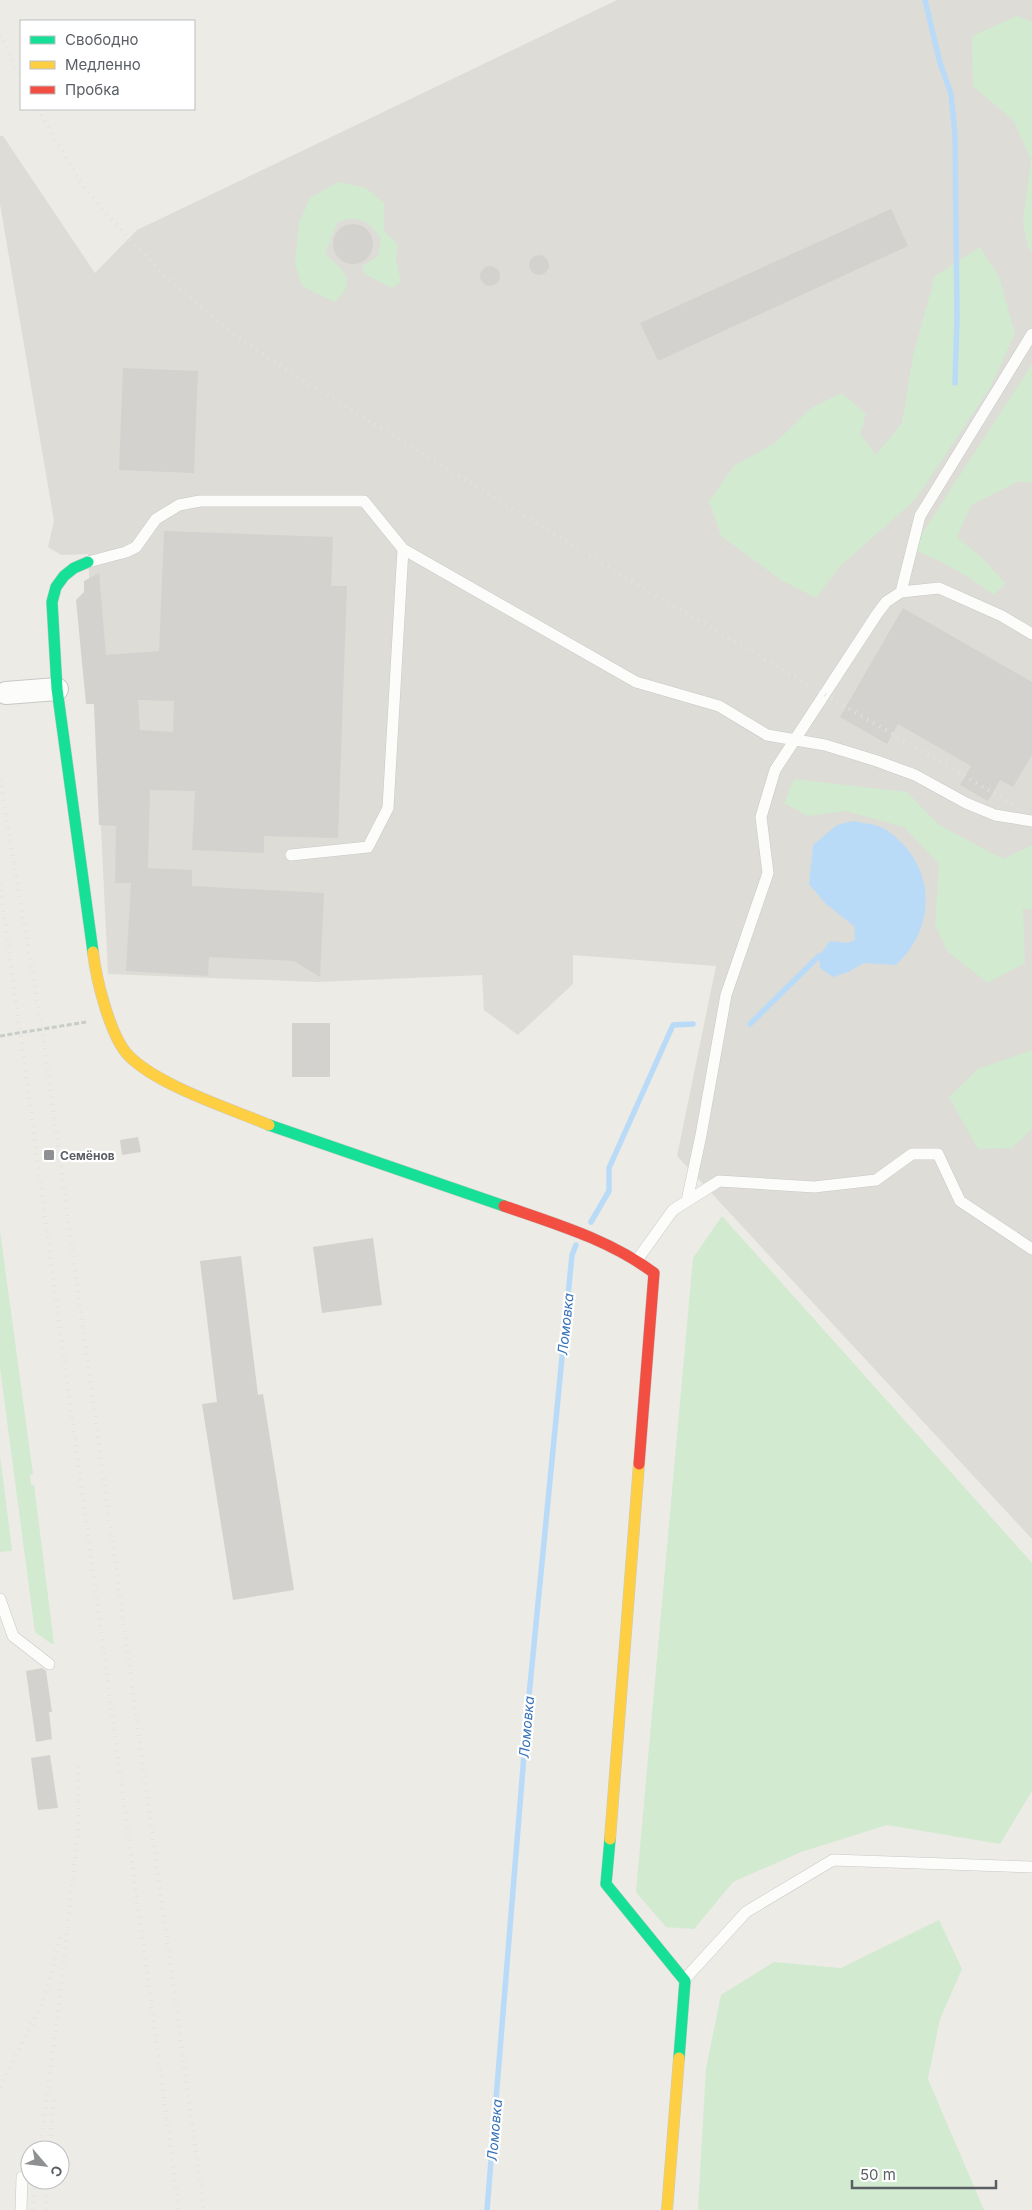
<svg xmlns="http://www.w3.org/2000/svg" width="1032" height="2210" font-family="Inter,sans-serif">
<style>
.industrial{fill:#dddcd7}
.green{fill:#d2ead0}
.water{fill:#b9dbf8}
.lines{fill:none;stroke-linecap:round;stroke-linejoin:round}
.stream{stroke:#b9dbf8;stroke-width:5.5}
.building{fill:#d3d2cf;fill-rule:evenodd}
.lane-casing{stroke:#c8c8c7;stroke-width:12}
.street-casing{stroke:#c8c8c7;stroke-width:24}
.fast-casing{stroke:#c8c9c8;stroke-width:12}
.slow-casing{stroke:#c8c9c8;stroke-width:12}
.jam-casing{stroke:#c8c9c8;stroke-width:12}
.path{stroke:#c8cdca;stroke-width:3;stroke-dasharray:5 2.5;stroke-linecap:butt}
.lane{stroke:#fcfcfb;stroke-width:11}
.street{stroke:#fcfcfb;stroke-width:22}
.fast{stroke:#16e098;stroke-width:11}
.slow{stroke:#ffcf43;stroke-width:11}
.jam{stroke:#f24e42;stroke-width:11}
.rail{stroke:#e3e3e3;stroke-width:4;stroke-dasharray:1 6;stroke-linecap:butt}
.poi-dot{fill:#8e9092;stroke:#fff;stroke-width:2}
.labels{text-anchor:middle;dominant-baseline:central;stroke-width:4.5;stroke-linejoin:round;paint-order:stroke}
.poi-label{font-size:12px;font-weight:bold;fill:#5b5f65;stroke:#fff;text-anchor:start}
.water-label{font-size:14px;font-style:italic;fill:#3773bb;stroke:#fff}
</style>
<rect width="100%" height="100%" fill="#ecebe6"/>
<!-- industrial -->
<path class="industrial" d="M 617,0 L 1032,0 L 1032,1539 L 677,1156 L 716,966 L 573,955 L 573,984 L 518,1035 L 484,1010 L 482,975 L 317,982 L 108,974 L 88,554 L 61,555 L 48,547 L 54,521 L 0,204 L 0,136 L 3,136 L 95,273 L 137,230 Z"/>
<!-- green -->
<path class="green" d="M 1017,16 L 1032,22 L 1032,252 L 1028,247 L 1023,222 L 1031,160 L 1014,121 L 973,86 L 972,36 Z
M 338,182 L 366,188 L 384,203 L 384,231 L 398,245 L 396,260 L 401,282 L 392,288 L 365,274 L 362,266 L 378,256 L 381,239 C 369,221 358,213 337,223 L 325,254 C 344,271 359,281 334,302 L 302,286 L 295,264 L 299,223 L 310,198 Z
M 980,247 L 999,277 L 1015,333 L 990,388 L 915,500 L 840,566 L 816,598 L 781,580 L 721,536 L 709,501 L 734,466 L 775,443 L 811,408 L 842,393 L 866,414 L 860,434 L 876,455 L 902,423 L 913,356 L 935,276 Z
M 1032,364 L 1032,483 L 1019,481 L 971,505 L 957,537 L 981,557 L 1006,584 L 993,595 C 968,575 942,561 912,549 Z
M 794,779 L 907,792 L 939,825 L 1003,859 L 1032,845 L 1032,910 L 1023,908 L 1025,963 L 988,983 L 948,952 L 935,925 L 939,864 L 904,827 L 845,811 L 808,816 L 784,803 Z
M 1032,1050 L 1032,1129 L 1012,1148 L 978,1149 L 949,1097 L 978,1069 Z
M 722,1216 L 1032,1563 L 1032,1791 L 1000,1844 L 887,1825 L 801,1852 L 733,1882 L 694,1929 L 666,1927 L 636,1892 L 693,1258 Z
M 0,1231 L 33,1474 L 30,1475 L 31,1485 L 34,1485 L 54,1644 L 52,1644 L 35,1632 L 0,1368 Z
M 0,1456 L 12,1550 L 11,1551 L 0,1552 Z
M 939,1920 L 962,1969 L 940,2019 L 928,2079 L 984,2210 L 698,2210 L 706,2069 L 721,1995 L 774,1962 L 841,1968 Z"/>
<!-- water -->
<path class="water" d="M 853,821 C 862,823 875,824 883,828 C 935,860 940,925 896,965 L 864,963 L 848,972 L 833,977 L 820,968 L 819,956 L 830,941 L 848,943 L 855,940 L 854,926 L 826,904 L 809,884 L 813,845 L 837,825 Z"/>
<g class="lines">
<!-- stream -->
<path class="stream" d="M 925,0 L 940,63 L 951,94 L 955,135 L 957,318 L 955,383
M 750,1024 L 819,956
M 591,1222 L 609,1191 L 609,1168 L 673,1025 L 693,1024
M 487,2210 L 528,1706 L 572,1255 L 576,1245"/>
</g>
<!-- building -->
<path class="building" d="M 891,209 L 908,246 L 658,361 L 640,323 Z
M333 244a20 20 0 1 1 40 0a20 20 0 1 1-40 0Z
M529 265a10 10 0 1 1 20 0a10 10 0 1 1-20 0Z
M480 276a10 10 0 1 1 20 0a10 10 0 1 1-20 0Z
M 123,368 L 198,371 L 194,473 L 119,470 Z
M 164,531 L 333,537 L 331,586 L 347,586 L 338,838 L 264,836 L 264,853 L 192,850 L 195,791 L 150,790 L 148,868 L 192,870 L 192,886 L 324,893 L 320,977 L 294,961 L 209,957 L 208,976 L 126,971 L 131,883 L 115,883 L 116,826 L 99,825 L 94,704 L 86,704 L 76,600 L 84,592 L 84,581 L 99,573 L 106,655 L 159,651 ZM 138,700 L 174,701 L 173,732 L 140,730 Z
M 903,608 L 1032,682 L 1032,755 L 1013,787 L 1000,780 L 988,801 L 960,785 L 971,766 L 898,724 L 887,744 L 840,717 Z
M 292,1023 L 330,1023 L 330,1077 L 292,1077 Z
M 138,1137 L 141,1152 L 122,1155 L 120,1140 Z
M 373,1238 L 382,1305 L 322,1313 L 313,1247 Z
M 241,1256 L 258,1395 L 263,1394 L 294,1590 L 233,1600 L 202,1404 L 217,1402 L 200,1261 Z
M 42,1668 L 46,1671 L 52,1712 L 49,1712 L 52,1739 L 36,1742 L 26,1671 Z
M 50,1755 L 58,1808 L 38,1810 L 31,1758 Z"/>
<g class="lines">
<!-- lane casing -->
<g class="lane-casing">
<path id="lane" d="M 403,549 L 636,682 L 719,706 L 767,735 L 825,745 L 877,761 L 915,775 L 966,803 L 995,815 L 1032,821
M 88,562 L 126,552 L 136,547 L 156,519 L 179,505 L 200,501 L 364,501 L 403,549 L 388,808 L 368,847 L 291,855
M 901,592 L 939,588 L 1002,616 L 1032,634
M 687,1201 L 701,1135 L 726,995 L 768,873 L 761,817 L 775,770 L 877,614 L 886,602 L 901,592 L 920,516 L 1032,334
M 637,1260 L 673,1210 L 719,1181 L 814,1187 L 876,1180 L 912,1154 L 938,1154 L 960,1201 L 1032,1249
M 0,1599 L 13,1636 L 49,1664
M 684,1980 L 746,1912 L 833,1860 L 1032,1867
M 21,2210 L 22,2177"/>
</g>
<!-- street casing -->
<g class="street-casing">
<path id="street" d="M 6,693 L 57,689"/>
</g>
<!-- fast casing -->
<g class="fast-casing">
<path id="fast" d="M 88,562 L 74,568 L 64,576 L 56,587 L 52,602 L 57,689 L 93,952
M 269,1125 L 504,1206
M 610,1839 L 606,1884 L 685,1981 L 679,2058"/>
</g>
<!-- slow casing -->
<g class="slow-casing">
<path id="slow" d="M 93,952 C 96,978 110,1037 129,1056 C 159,1086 229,1108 269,1125
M 610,1839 L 639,1464
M 667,2210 L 679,2058"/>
</g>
<!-- jam casing -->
<g class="jam-casing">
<path id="jam" d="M 504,1206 C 556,1224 610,1240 654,1273 L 639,1464"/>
</g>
<!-- path -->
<path class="path" d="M 0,1036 L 86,1022"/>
<!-- lane -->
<use href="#lane" class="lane"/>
<!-- street -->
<use href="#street" class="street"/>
<!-- fast -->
<use href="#fast" class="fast"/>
<!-- slow -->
<use href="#slow" class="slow"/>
<!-- jam -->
<use href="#jam" class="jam"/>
<!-- rail -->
<path class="rail" d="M 0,35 L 21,77
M 37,109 L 82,184 L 104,211 L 160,271 L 226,329 L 294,375 L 636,584 L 1019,808
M 0,779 L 42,1029 L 204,2210
M 0,883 L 179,2210
M 0,2087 L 40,2008 L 53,1968 L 60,1936
M 40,2150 L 60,1997 L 78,1831 L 79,1765
M 50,2150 L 54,2095
M 32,2210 L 36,2180
M 46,2210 L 48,2180"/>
</g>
<!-- markers -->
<rect class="poi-dot" x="43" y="1149" width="12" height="12" rx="2.5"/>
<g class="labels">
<!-- poi labels -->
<g class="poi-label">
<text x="60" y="1155">Семёнов</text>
</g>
<!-- water labels -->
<g class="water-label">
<text transform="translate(565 1324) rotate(-84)">Ломовка</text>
<text transform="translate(526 1727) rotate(-85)">Ломовка</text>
<text transform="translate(494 2130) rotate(-85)">Ломовка</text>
</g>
</g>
<!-- legend -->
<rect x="20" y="20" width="175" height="90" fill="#ffffff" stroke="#bdbfc1"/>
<rect x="30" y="36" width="25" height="8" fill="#16e098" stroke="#bdbfc1"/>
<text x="65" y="45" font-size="15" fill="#5b5f65">Свободно</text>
<rect x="30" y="61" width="25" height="8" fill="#ffcf43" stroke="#bdbfc1"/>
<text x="65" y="70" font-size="15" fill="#5b5f65">Медленно</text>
<rect x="30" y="86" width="25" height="8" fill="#f24e42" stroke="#bdbfc1"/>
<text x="65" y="95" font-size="15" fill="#5b5f65">Пробка</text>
<!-- north arrow -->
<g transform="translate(45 2165) rotate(118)"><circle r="24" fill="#ffffff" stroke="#bdbfc1"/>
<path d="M0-4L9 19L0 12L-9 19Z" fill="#8e9092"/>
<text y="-8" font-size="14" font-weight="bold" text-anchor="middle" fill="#5b5f65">С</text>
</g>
<!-- scale -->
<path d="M852 2180v8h144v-8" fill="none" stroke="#5b5f65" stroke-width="2.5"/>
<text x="860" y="2180" font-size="15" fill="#5b5f65" stroke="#ffffff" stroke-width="4" paint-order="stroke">50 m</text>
</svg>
